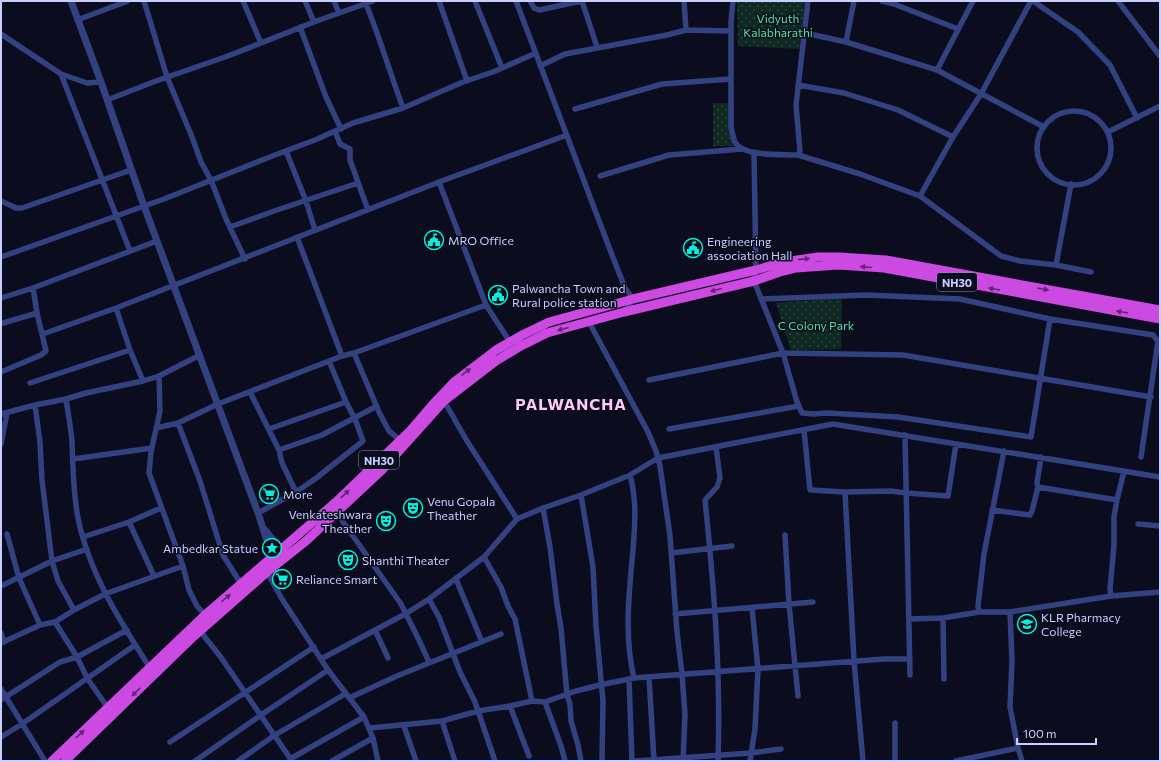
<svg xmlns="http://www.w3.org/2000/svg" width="1161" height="762" font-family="Commissioner,sans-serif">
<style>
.grass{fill:url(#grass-dots)}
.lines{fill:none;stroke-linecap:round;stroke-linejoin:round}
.minor{stroke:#344180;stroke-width:5.5}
.tertiary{stroke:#344180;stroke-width:7}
.trunk{stroke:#cc49e2;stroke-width:9}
.oneway{fill:#622776}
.labels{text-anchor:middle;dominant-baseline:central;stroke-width:3;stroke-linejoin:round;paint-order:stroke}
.shield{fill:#0b0c1e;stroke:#8f94bc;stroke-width:1}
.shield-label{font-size:11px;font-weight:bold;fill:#c8ceff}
.park-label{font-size:12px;fill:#4fe49f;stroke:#0b0c1e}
.poi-label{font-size:12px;fill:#c8ceff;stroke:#0b0c1e;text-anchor:start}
.district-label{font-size:16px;font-weight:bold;letter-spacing:1px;fill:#ffcaf7;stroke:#0b0c1e}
</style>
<defs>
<pattern id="grass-dots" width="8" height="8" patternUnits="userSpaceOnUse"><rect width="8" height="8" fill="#0e2822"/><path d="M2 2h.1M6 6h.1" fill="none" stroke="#304643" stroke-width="1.8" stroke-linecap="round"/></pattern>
</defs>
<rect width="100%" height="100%" fill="#0b0c1e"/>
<!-- grass -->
<path class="grass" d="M 737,1 L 805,1 L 799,49 L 738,46 Z
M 713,103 L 734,103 L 734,146 L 713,146 Z
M 842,298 L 841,349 L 791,350 L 776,303 Z"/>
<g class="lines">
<!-- minor -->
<path class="minor" d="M 144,1 L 167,77 L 192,137 L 201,162 L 211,180 L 226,219 L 245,259
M 243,1 L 261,43
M 305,1 L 314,22
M 334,1 L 339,13
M 439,1 L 467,81
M 475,1 L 502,68
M 516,1 L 612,255 L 625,288 L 633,299 L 625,312
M 530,1 L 534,8 L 539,10 L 581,1
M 582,1 L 597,47
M 684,1 L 686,30
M 733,1 L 731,22 L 731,127 C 732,131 733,138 735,142 C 743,157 781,154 795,155 L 798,155 L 800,151 L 796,105 L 808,1
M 882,1 L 894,4 L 958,29
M 1033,1 L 1078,32 L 1110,65 L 1137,118
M 1118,1 L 1160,56
M 366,4 C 380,38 390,73 403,108
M 77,20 L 128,1
M 300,27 L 326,97 L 341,129
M 805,33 L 846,42 L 937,70 L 1044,127
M 1,34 L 61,74 L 87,83 L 101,82
M 846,42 L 854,1
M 540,66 L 565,54 L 667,35 L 686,30 L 731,31
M 937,70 L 973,1
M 61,74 L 130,251
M 798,85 L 844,93 L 898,110 L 953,137
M 107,100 L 156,81 L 228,56 L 314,22 L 373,1
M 575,109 L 662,84 L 731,79
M1037 148a37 37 0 1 1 74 0a37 37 0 1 1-74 0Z
M 335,131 L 340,144 L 350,149 L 350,160 L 368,210
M 1108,132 L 1160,106
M 286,151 L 306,201 L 315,230
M 754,152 L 756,270 L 754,281 L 783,353 L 797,402 L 802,413 L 813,414 L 827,413 L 898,417 L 1031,437 L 1050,319 L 1153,335 L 1158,341 L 1141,457
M 798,155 L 860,174 L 920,196 L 1001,256 L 1020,261 L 1056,265 L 1091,272
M 600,176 L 669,155 L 742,149
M 439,182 L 486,305 L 510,342 L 503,356
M 920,196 L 953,137 L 981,94 L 1031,1
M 1,201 L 16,208 L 22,208 L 131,170
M 230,227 L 277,210 L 358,183
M 297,237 L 342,356
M 1,257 L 164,199 L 275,155 L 315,140 L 353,123 L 403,108 L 463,82 L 493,72 L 536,53
M 1056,265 L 1071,184
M 1,298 L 33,288 L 157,241
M 761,299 L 866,295 L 960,299 L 1050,319
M 116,308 L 130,350 L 143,381
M 589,322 L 648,432 L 656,451 L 660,466 L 670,536 L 677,632 L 682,674 L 685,715 L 683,761
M 3,323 L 37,313
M 43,334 L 116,308 L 439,182 L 567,135
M 354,353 L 379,412 L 389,431 L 400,440
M 1,372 L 41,355 L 46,351 L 37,313 L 33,288
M 159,376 L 160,411 L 151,452 L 149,473 L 183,566 L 189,590 L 197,606 L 205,615
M 649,380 L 783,353 L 903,355 L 1151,397
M 30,383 L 130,350
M 250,392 L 279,450 L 282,463 L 296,492
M 66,399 C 68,413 71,428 72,442 C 73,467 73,493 78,518 C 89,573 120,621 150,668
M 444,401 L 467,441 L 517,519
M 35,405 L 40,442 L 42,480 L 52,561 L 58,581 L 74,610
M 1,414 L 35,405 L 66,399 L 86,393 L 143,381 L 159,376 L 200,355
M 178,423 L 200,481 L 223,555 L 241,584
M 156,428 L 178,423 L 218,404 L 342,356 L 354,353 L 486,305
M 269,429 L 346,402
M 669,429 L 799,406
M 804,430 L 810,490 L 845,492 L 890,491 L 906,493 L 948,496 L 956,444
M 905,435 L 910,675
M 1,444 L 7,413
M 716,447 L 720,478 L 717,487 L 705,500 C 714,587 721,673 718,761
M 279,450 L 322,435 L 377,406
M 73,459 L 152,448
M 630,475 C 637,500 635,525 633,550 C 629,592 624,638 634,678
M 1038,487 L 1117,500
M 845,492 L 854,661 L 863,761
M 581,495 L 593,567 L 596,626 L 603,701 L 602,761
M 543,508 L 550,547 L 557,604 L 561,628 L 567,695 L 570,704 L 571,721 L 578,745 L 581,761
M 992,510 L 1030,515 L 1032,511 L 1038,487 L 1037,483 L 1041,457
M 336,512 L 401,604 L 418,638 L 429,662
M 258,513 L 296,492 L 315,479 L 363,441 L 355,419 L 346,402 L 329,361
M 129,522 L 154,576
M 1138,524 L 1160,526
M 7,534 L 19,578 L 40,625
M 785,535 L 789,604 L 798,696
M 83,537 L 129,522 L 161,508
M 671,553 L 732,546
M 484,557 L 501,587 L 508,606 L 515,619 L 532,701
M 267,572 L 282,599 L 328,670 L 364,717 L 373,738 L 378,761
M 456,579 L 482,642
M 1,586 L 52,561 L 87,549
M 1111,596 L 1110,589 L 1114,545 L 1114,517 L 1117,500 L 1124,471
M 429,599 L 439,617 L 460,672 L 475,702 L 495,761
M 979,612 L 978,606 L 984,554 L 1004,451
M 675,614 L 813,602
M 943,618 L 944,679
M 909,619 L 943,618 L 979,612 L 1010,612
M 55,622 L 77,657 L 87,678 L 108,708
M 375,630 L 388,658
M 200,631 L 220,656 L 292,761
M 1,633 L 4,642
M 1,643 L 40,625 L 55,622 L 74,610 L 105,594 L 183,566
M 321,659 L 407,613 L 429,599 L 484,557 L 517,519 L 543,508 L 581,495 L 630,475 L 658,458 L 833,424 L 1160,477
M 649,677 L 654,761
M 629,679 L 632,761
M 1,689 L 45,761
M 349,698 L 397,676 L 501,634
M 1,700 L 60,662 L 77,657 L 127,630
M 545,702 L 561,746 L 565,761
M 510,706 L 529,756
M 442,721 L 455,761
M 895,723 L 895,761
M 404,726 L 416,761
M 370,728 L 442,721 L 478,711 L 510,706 L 532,701 L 545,702 L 576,691 L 600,685 L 634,678 L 884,659 L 910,659
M 1,737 L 22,724 L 135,645
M 170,742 L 314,647
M 1018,748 L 1010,707 L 1012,661 L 1010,612 L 1111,596 L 1160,592
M 290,759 L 364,717
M 195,761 L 261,715 L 328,670
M 238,761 L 275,735 L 345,694
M 332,761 L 373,738
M 636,761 L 751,753 L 781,749
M 750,761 L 755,729 L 758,669 L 752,608
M 956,761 L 1018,748 L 1022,761"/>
<!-- tertiary -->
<path class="tertiary" d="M 71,1 L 101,82 L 144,206 L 258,513 L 272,556 L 274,561
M 265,530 L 280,549 L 285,549"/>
<!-- trunk -->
<path class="trunk" d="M 52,761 L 205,615 L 336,502 L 410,431 L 435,402 L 454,382 L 496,350 L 522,335 L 549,322 L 633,299 L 756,270 L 783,262 L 818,257 L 839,257 L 886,260 L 1160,310
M 65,761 L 193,637 L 267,572 L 306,541 L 382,470 L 444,401 L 496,361 L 521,346 L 547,333 L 624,312 L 754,281 L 780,272 L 796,268 L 838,265 L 884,268 L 1160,319"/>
</g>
<!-- one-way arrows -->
<defs><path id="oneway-solid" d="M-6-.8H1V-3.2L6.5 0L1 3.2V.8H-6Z"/></defs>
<g class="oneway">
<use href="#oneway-solid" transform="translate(804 259) rotate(-6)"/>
<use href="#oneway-solid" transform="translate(866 267) rotate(-175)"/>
<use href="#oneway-solid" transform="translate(994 289) rotate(-170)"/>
<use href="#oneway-solid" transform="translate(1043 289) rotate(10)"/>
<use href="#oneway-solid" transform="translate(716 290) rotate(166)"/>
<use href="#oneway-solid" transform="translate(1122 312) rotate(-170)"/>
<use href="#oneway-solid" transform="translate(563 329) rotate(165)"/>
<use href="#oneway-solid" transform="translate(466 372) rotate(-38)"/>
<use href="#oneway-solid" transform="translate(345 494) rotate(-44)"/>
<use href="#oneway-solid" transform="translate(226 598) rotate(-40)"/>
<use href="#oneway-solid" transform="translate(136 692) rotate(136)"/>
<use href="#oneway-solid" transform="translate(80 734) rotate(-43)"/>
</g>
<!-- icons -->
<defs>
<g id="civic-ring" transform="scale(1)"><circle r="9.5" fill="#0b0c1e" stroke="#00f3d8" stroke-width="1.5"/><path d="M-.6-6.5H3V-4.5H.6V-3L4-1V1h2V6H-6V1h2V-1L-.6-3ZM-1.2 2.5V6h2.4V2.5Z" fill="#00f3d8"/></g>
<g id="supermarket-ring" transform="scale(1)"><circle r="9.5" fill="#0b0c1e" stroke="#00f3d8" stroke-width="1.5"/><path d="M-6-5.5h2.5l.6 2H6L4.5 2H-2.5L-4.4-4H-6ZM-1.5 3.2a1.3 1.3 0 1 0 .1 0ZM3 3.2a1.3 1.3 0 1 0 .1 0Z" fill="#00f3d8"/></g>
<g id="theatre-ring" transform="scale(1)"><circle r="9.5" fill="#0b0c1e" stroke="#00f3d8" stroke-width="1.5"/><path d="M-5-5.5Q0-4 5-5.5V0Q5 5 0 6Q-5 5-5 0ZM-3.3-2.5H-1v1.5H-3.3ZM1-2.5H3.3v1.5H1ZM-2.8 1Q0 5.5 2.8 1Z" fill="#00f3d8"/></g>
<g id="sight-ring" transform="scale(1)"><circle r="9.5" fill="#0b0c1e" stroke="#00f3d8" stroke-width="1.5"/><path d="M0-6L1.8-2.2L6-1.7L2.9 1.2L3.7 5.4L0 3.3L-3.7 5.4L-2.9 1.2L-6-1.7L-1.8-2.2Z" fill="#00f3d8"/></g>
<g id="university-ring" transform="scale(1)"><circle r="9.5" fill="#0b0c1e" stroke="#00f3d8" stroke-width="1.5"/><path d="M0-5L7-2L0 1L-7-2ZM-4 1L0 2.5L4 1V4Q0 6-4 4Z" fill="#00f3d8"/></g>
</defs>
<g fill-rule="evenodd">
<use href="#civic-ring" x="434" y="240"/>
<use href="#civic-ring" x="693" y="248"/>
<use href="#civic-ring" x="498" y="295"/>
<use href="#supermarket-ring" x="269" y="494"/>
<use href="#theatre-ring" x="413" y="508"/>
<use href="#theatre-ring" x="386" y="521"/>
<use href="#sight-ring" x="272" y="548"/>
<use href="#theatre-ring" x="348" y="560"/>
<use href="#supermarket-ring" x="282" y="579"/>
<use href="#university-ring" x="1027" y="624"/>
</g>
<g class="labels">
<!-- shield labels -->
<g class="shield">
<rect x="937" y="273" width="40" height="18" rx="3"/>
<rect x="359" y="451" width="40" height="18" rx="3"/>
</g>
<g class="shield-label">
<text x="957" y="282">NH30</text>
<text x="379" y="460">NH30</text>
</g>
<!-- park labels -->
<g class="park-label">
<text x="778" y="18">Vidyuth<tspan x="778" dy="14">Kalabharathi</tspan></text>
<text x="816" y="325">C Colony Park</text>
</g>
<!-- poi labels -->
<g class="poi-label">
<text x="448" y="240">MRO Office</text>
<text x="707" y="241">Engineering<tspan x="707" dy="14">association Hall</tspan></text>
<text x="512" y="288">Palwancha Town and<tspan x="512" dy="14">Rural police station</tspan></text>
<text x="283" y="494">More</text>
<text x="427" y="501">Venu Gopala<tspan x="427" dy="14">Theather</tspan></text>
<text x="372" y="514" text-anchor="end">Venkateshwara<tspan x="372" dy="14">Theather</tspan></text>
<text x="258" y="548" text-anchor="end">Ambedkar Statue</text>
<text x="362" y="560">Shanthi Theater</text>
<text x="296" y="579">Reliance Smart</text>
<text x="1041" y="617">KLR Pharmacy<tspan x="1041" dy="14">College</tspan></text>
</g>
<!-- district labels -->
<g class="district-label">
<text x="571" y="403">PALWANCHA</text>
</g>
</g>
<!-- border -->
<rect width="1161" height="762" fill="none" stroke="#c8ceff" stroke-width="4"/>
<!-- scale -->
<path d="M1017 738v6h79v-6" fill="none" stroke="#c8ceff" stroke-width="2"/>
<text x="1023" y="738" font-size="12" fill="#c8ceff" stroke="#0b0c1e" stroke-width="3" paint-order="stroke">100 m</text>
</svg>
